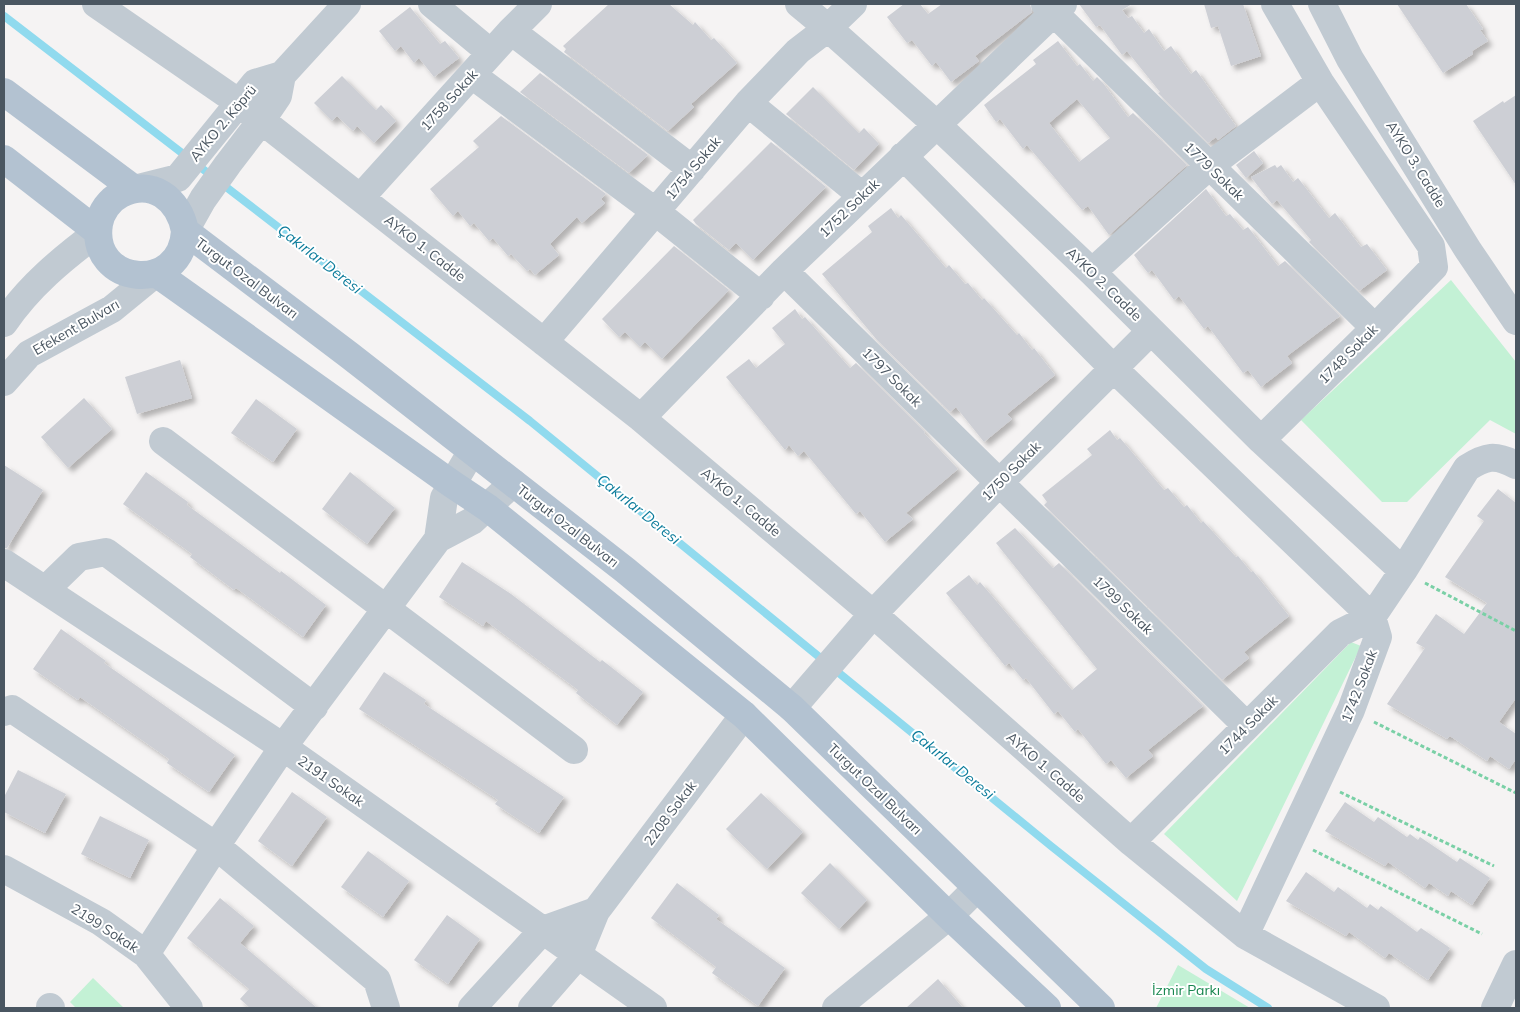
<svg xmlns="http://www.w3.org/2000/svg" width="1520" height="1012" font-family="Mulish,sans-serif">
<style>
.green{fill:#c3f1d5}
.lines{fill:none;stroke-linecap:round;stroke-linejoin:round}
.stream{stroke:#90daee;stroke-width:8}
.building{fill:#cdcfd5;fill-rule:evenodd;filter:url(#shadow)}
.path{stroke:#7ad0a6;stroke-width:3;stroke-dasharray:4 2.5;stroke-linecap:butt}
.minor{stroke:#c1cad2;stroke-width:28}
.major{stroke:#b3c2d1;stroke-width:28}
.labels{text-anchor:middle;dominant-baseline:central;stroke-width:4;stroke-linejoin:round;paint-order:stroke}
.street-label{font-size:14px;fill:#4a5661;stroke:#fff}
.park-label{font-size:14px;fill:#17864f;stroke:#fff}
.water-label{font-size:15px;font-style:italic;fill:#0c7c9b;stroke:#fff}
</style>
<defs>
<filter id="shadow"><feDropShadow dx="4.5" dy="4.5" stdDeviation="2.5" flood-color="#0004"/></filter>
</defs>
<rect width="100%" height="100%" fill="#f5f3f3"/>
<!-- green -->
<path class="green" d="M 1451,280 L 1516,362 L 1516,434 L 1490,420 L 1407,502 L 1382,502 L 1301,420 Z
M 1351,642 L 1361,646 L 1237,901 L 1164,834 Z
M 1178,965 L 1250,1008 L 1156,1008 Z
M 93,978 L 124,1008 L 76,1008 L 70,1002 Z"/>
<g class="lines">
<!-- stream -->
<path class="stream" d="M 4,16 L 530,421 L 1051,846 L 1206,969 L 1268,1008"/>
</g>
<!-- building -->
<path class="building" d="M 609,4 L 669,4 L 693,25 L 695,22 L 711,40 L 714,38 L 737,63 L 691,104 L 694,107 L 668,131 L 564,52 L 566,49 L 563,46 Z
M 904,4 L 920,4 L 928,14 L 942,4 L 1030,4 L 1032,12 L 975,56 L 979,61 L 951,82 L 936,62 L 932,66 L 912,40 L 907,43 L 887,17 Z
M 1079,4 L 1132,4 L 1122,10 L 1128,18 L 1132,16 L 1144,33 L 1149,29 L 1164,51 L 1171,46 L 1191,74 L 1196,70 L 1236,126 L 1218,140 L 1216,137 L 1208,143 L 1158,93 L 1160,92 L 1127,51 L 1122,55 L 1100,25 L 1096,27 Z
M 1204,4 L 1243,4 L 1261,56 L 1231,66 L 1218,26 L 1211,28 Z
M 1397,4 L 1466,4 L 1483,29 L 1480,30 L 1488,41 L 1472,51 L 1473,54 L 1443,73 Z
M 410,7 L 440,44 L 445,41 L 459,58 L 434,77 L 419,58 L 414,63 L 401,46 L 395,51 L 379,31 Z
M 1058,41 L 1077,66 L 1080,64 L 1093,81 L 1097,77 L 1103,83 L 1128,117 L 1133,113 L 1187,165 L 1109,235 L 1088,206 L 1082,210 L 1027,145 L 1023,149 L 1000,119 L 996,122 L 984,105 L 1036,64 L 1033,60 ZM 1077,99 L 1110,138 L 1079,162 L 1049,123 Z
M 540,73 L 648,155 L 629,173 L 520,92 Z
M 342,76 L 376,110 L 381,105 L 396,121 L 374,143 L 357,126 L 353,131 L 337,116 L 332,121 L 314,103 Z
M 813,87 L 859,133 L 864,128 L 879,144 L 854,170 L 786,114 Z
M 1516,95 L 1516,185 L 1473,121 L 1503,101 L 1504,103 Z
M 501,116 L 606,194 L 601,199 L 605,203 L 582,223 L 577,217 L 550,244 L 559,255 L 535,275 L 530,269 L 527,271 L 511,254 L 508,256 L 493,238 L 489,241 L 474,223 L 470,226 L 458,211 L 453,216 L 430,189 L 479,147 L 473,141 Z
M 771,142 L 826,187 L 753,260 L 736,243 L 729,250 L 696,224 L 693,220 Z
M 1254,151 L 1263,163 L 1246,178 L 1236,165 Z
M 1275,165 L 1277,168 L 1281,165 L 1293,182 L 1298,178 L 1329,218 L 1335,213 L 1361,247 L 1367,244 L 1387,270 L 1359,291 L 1309,242 L 1311,240 L 1277,200 L 1272,204 L 1251,177 Z
M 1206,189 L 1226,216 L 1230,214 L 1243,230 L 1248,227 L 1278,266 L 1285,261 L 1340,316 L 1287,356 L 1292,363 L 1261,387 L 1248,370 L 1243,373 L 1208,326 L 1204,329 L 1179,296 L 1174,300 L 1152,270 L 1148,273 L 1134,255 Z
M 891,208 L 898,218 L 901,215 L 946,268 L 949,265 L 965,284 L 968,283 L 982,300 L 984,298 L 1017,335 L 1019,333 L 1032,350 L 1034,348 L 1055,375 L 1007,414 L 1012,419 L 984,442 L 956,407 L 950,412 L 877,340 L 822,274 L 872,232 L 868,226 Z
M 674,246 L 729,290 L 662,359 L 645,342 L 640,347 L 625,332 L 619,337 L 602,319 Z
M 795,309 L 802,319 L 805,317 L 850,368 L 856,363 L 925,432 L 924,433 L 958,469 L 906,513 L 913,519 L 885,542 L 860,511 L 856,514 L 804,451 L 798,456 L 789,445 L 785,450 L 726,377 L 749,359 L 756,368 L 785,344 L 772,328 Z
M 180,360 L 192,398 L 137,414 L 125,377 Z
M 84,398 L 112,429 L 68,468 L 41,437 Z
M 256,399 L 297,429 L 273,462 L 231,433 Z
M 1110,430 L 1117,440 L 1120,438 L 1164,490 L 1168,488 L 1184,507 L 1187,505 L 1201,523 L 1203,521 L 1236,557 L 1238,556 L 1251,572 L 1253,571 L 1289,616 L 1244,652 L 1249,658 L 1222,680 L 1044,505 L 1047,502 L 1042,495 L 1092,455 L 1087,449 Z
M 4,465 L 43,490 L 7,548 L 4,548 Z
M 146,472 L 188,502 L 187,505 L 280,573 L 281,571 L 326,605 L 303,637 L 236,588 L 234,590 L 190,557 L 192,554 L 123,504 Z
M 350,472 L 395,508 L 367,544 L 322,509 Z
M 1498,489 L 1516,503 L 1516,698 L 1499,722 L 1516,734 L 1516,759 L 1509,769 L 1490,756 L 1487,761 L 1450,736 L 1447,739 L 1387,704 L 1425,648 L 1416,643 L 1436,614 L 1464,634 L 1487,603 L 1445,577 L 1484,521 L 1477,516 Z
M 1015,528 L 1053,568 L 1059,563 L 1203,706 L 1148,750 L 1153,756 L 1126,778 L 1111,760 L 1106,764 L 1078,729 L 1075,732 L 1058,711 L 1054,714 L 1026,678 L 1023,680 L 1009,663 L 1005,666 L 946,593 L 969,575 L 977,585 L 980,582 L 1072,690 L 1097,669 L 996,543 Z
M 462,562 L 511,594 L 600,662 L 602,660 L 643,692 L 617,725 L 576,693 L 578,690 L 486,621 L 483,626 L 439,597 Z
M 61,629 L 106,661 L 104,663 L 235,755 L 209,792 L 167,763 L 169,759 L 80,697 L 78,700 L 33,669 Z
M 384,672 L 426,700 L 424,704 L 564,797 L 539,833 L 495,804 L 498,800 L 359,709 Z
M 18,770 L 66,794 L 45,833 L 4,812 L 4,797 Z
M 292,792 L 327,817 L 292,866 L 258,841 Z
M 761,793 L 803,832 L 767,869 L 726,829 Z
M 1345,802 L 1374,822 L 1378,817 L 1407,837 L 1410,834 L 1418,840 L 1420,837 L 1457,862 L 1460,858 L 1490,878 L 1472,905 L 1451,891 L 1448,896 L 1429,883 L 1425,888 L 1388,862 L 1385,866 L 1325,831 Z
M 100,816 L 149,840 L 130,878 L 81,854 Z
M 368,851 L 409,881 L 383,917 L 341,887 Z
M 830,863 L 867,900 L 839,929 L 801,893 Z
M 1306,872 L 1334,892 L 1338,887 L 1367,908 L 1370,904 L 1378,910 L 1381,906 L 1417,932 L 1421,928 L 1450,948 L 1428,980 L 1389,953 L 1385,958 L 1349,932 L 1346,936 L 1286,901 Z
M 677,883 L 719,915 L 716,919 L 785,968 L 758,1006 L 712,973 L 716,967 L 651,918 Z
M 220,898 L 254,926 L 240,943 L 317,1008 L 250,1008 L 240,999 L 249,989 L 187,938 Z
M 447,915 L 480,939 L 448,984 L 414,960 Z
M 938,979 L 963,1008 L 906,1008 Z"/>
<g class="lines">
<!-- path -->
<path class="path" d="M 1425,583 L 1516,631
M 1374,722 L 1516,793
M 1340,792 L 1494,866
M 1313,850 L 1482,934"/>
<!-- minor -->
<path class="minor" d="M 96,4 L 238,102 L 641,418 L 873,614 L 1131,842 L 1245,935 L 1376,1008
M 432,4 L 491,53
M 799,4 L 828,28 L 937,125 L 1092,272 L 1261,440 L 1403,571
M 1045,4 L 1375,328
M 1322,4 L 1350,59 L 1468,250 L 1516,321
M 511,31 L 692,169
M 472,75 L 656,212 L 761,296
M 748,103 L 861,195
M 903,156 L 1113,368 L 1372,617 L 1378,637 L 1351,710 L 1245,935
M 134,189 L 178,178 L 255,83 L 282,75
M 361,197 L 511,31 L 538,4
M 185,231 L 203,199 L 228,164 L 261,121 L 278,96 L 282,75 L 347,4
M 784,271 L 1247,726
M 1092,272 L 1209,166 L 1320,82
M 4,323 C 29,286 62,259 98,232
M 544,342 L 748,103 L 798,51 L 828,28 L 853,4
M 4,382 L 29,354 L 112,309 L 156,273
M 641,418 L 784,271 L 1063,4
M 1261,440 L 1375,328 L 1434,267 L 1431,246 L 1320,82 L 1275,4
M 163,441 L 574,750
M 438,539 L 444,498 L 472,451
M 4,563 L 283,747 L 653,1008
M 45,590 L 79,557 L 106,552 L 314,707
M 792,708 L 873,614 L 999,483 L 1151,331
M 4,712 L 12,709 L 216,846 L 377,980 L 386,1008
M 1131,842 L 1340,633 L 1372,617 L 1403,571 L 1467,468 C 1486,456 1495,454 1516,465
M 4,869 L 101,922 L 146,954 L 189,1008
M 146,954 L 216,846 L 283,747 L 438,539 L 472,521 L 513,483
M 50,1007 L 51,1008
M 472,1008 L 543,930 L 596,911
M 532,1008 L 578,955 L 596,911 L 744,715
M 836,1008 L 949,916 L 977,888
M 1495,1008 L 1516,964"/>
<!-- major -->
<path class="major" d="M 4,92 L 134,189
M 4,159 L 98,232
M 185,231 C 181,296 89,285 99,224 C 101,212 109,200 121,194 C 152,178 179,199 185,231 L 349,355 L 625,570 L 792,708 L 1101,1008
M 156,273 L 452,484 L 488,508 L 744,715 L 949,916 L 1047,1008"/>
</g>
<g class="labels">
<!-- street labels -->
<g class="street-label">
<text transform="translate(449 100) rotate(-48)">1758 Sokak</text>
<text transform="translate(223 123) rotate(-50)">AYKO 2. Köprü</text>
<text transform="translate(1416 164) rotate(58)">AYKO 3. Cadde</text>
<text transform="translate(693 168) rotate(-50)">1754 Sokak</text>
<text transform="translate(1214 171) rotate(44)">1779 Sokak</text>
<text transform="translate(849 208) rotate(-44)">1752 Sokak</text>
<text transform="translate(425 248) rotate(38)">AYKO 1. Cadde</text>
<text transform="translate(247 278) rotate(37)">Turgut Ozal Bulvarı</text>
<text transform="translate(1104 284) rotate(44)">AYKO 2. Cadde</text>
<text transform="translate(76 327) rotate(-30)">Efekent Bulvarı</text>
<text transform="translate(1348 354) rotate(-45)">1748 Sokak</text>
<text transform="translate(892 377) rotate(45)">1797 Sokak</text>
<text transform="translate(1011 471) rotate(-45)">1750 Sokak</text>
<text transform="translate(741 502) rotate(40)">AYKO 1. Cadde</text>
<text transform="translate(568 526) rotate(38)">Turgut Ozal Bulvarı</text>
<text transform="translate(1123 605) rotate(44)">1799 Sokak</text>
<text transform="translate(1359 686) rotate(-69)">1742 Sokak</text>
<text transform="translate(1248 725) rotate(-45)">1744 Sokak</text>
<text transform="translate(1046 767) rotate(41)">AYKO 1. Cadde</text>
<text transform="translate(331 781) rotate(35)">2191 Sokak</text>
<text transform="translate(875 789) rotate(44)">Turgut Ozal Bulvarı</text>
<text transform="translate(670 813) rotate(-53)">2208 Sokak</text>
<text transform="translate(105 928) rotate(33)">2199 Sokak</text>
</g>
<!-- park labels -->
<g class="park-label">
<text x="1186" y="990">İzmir Parkı</text>
</g>
<!-- water labels -->
<g class="water-label">
<text transform="translate(320 259) rotate(38)">Çakırlar Deresi</text>
<text transform="translate(639 509) rotate(39)">Çakırlar Deresi</text>
<text transform="translate(953 764) rotate(39)">Çakırlar Deresi</text>
</g>
</g>
<!-- border -->
<rect width="1520" height="1012" fill="none" stroke="#4a5661" stroke-width="10"/>
</svg>
